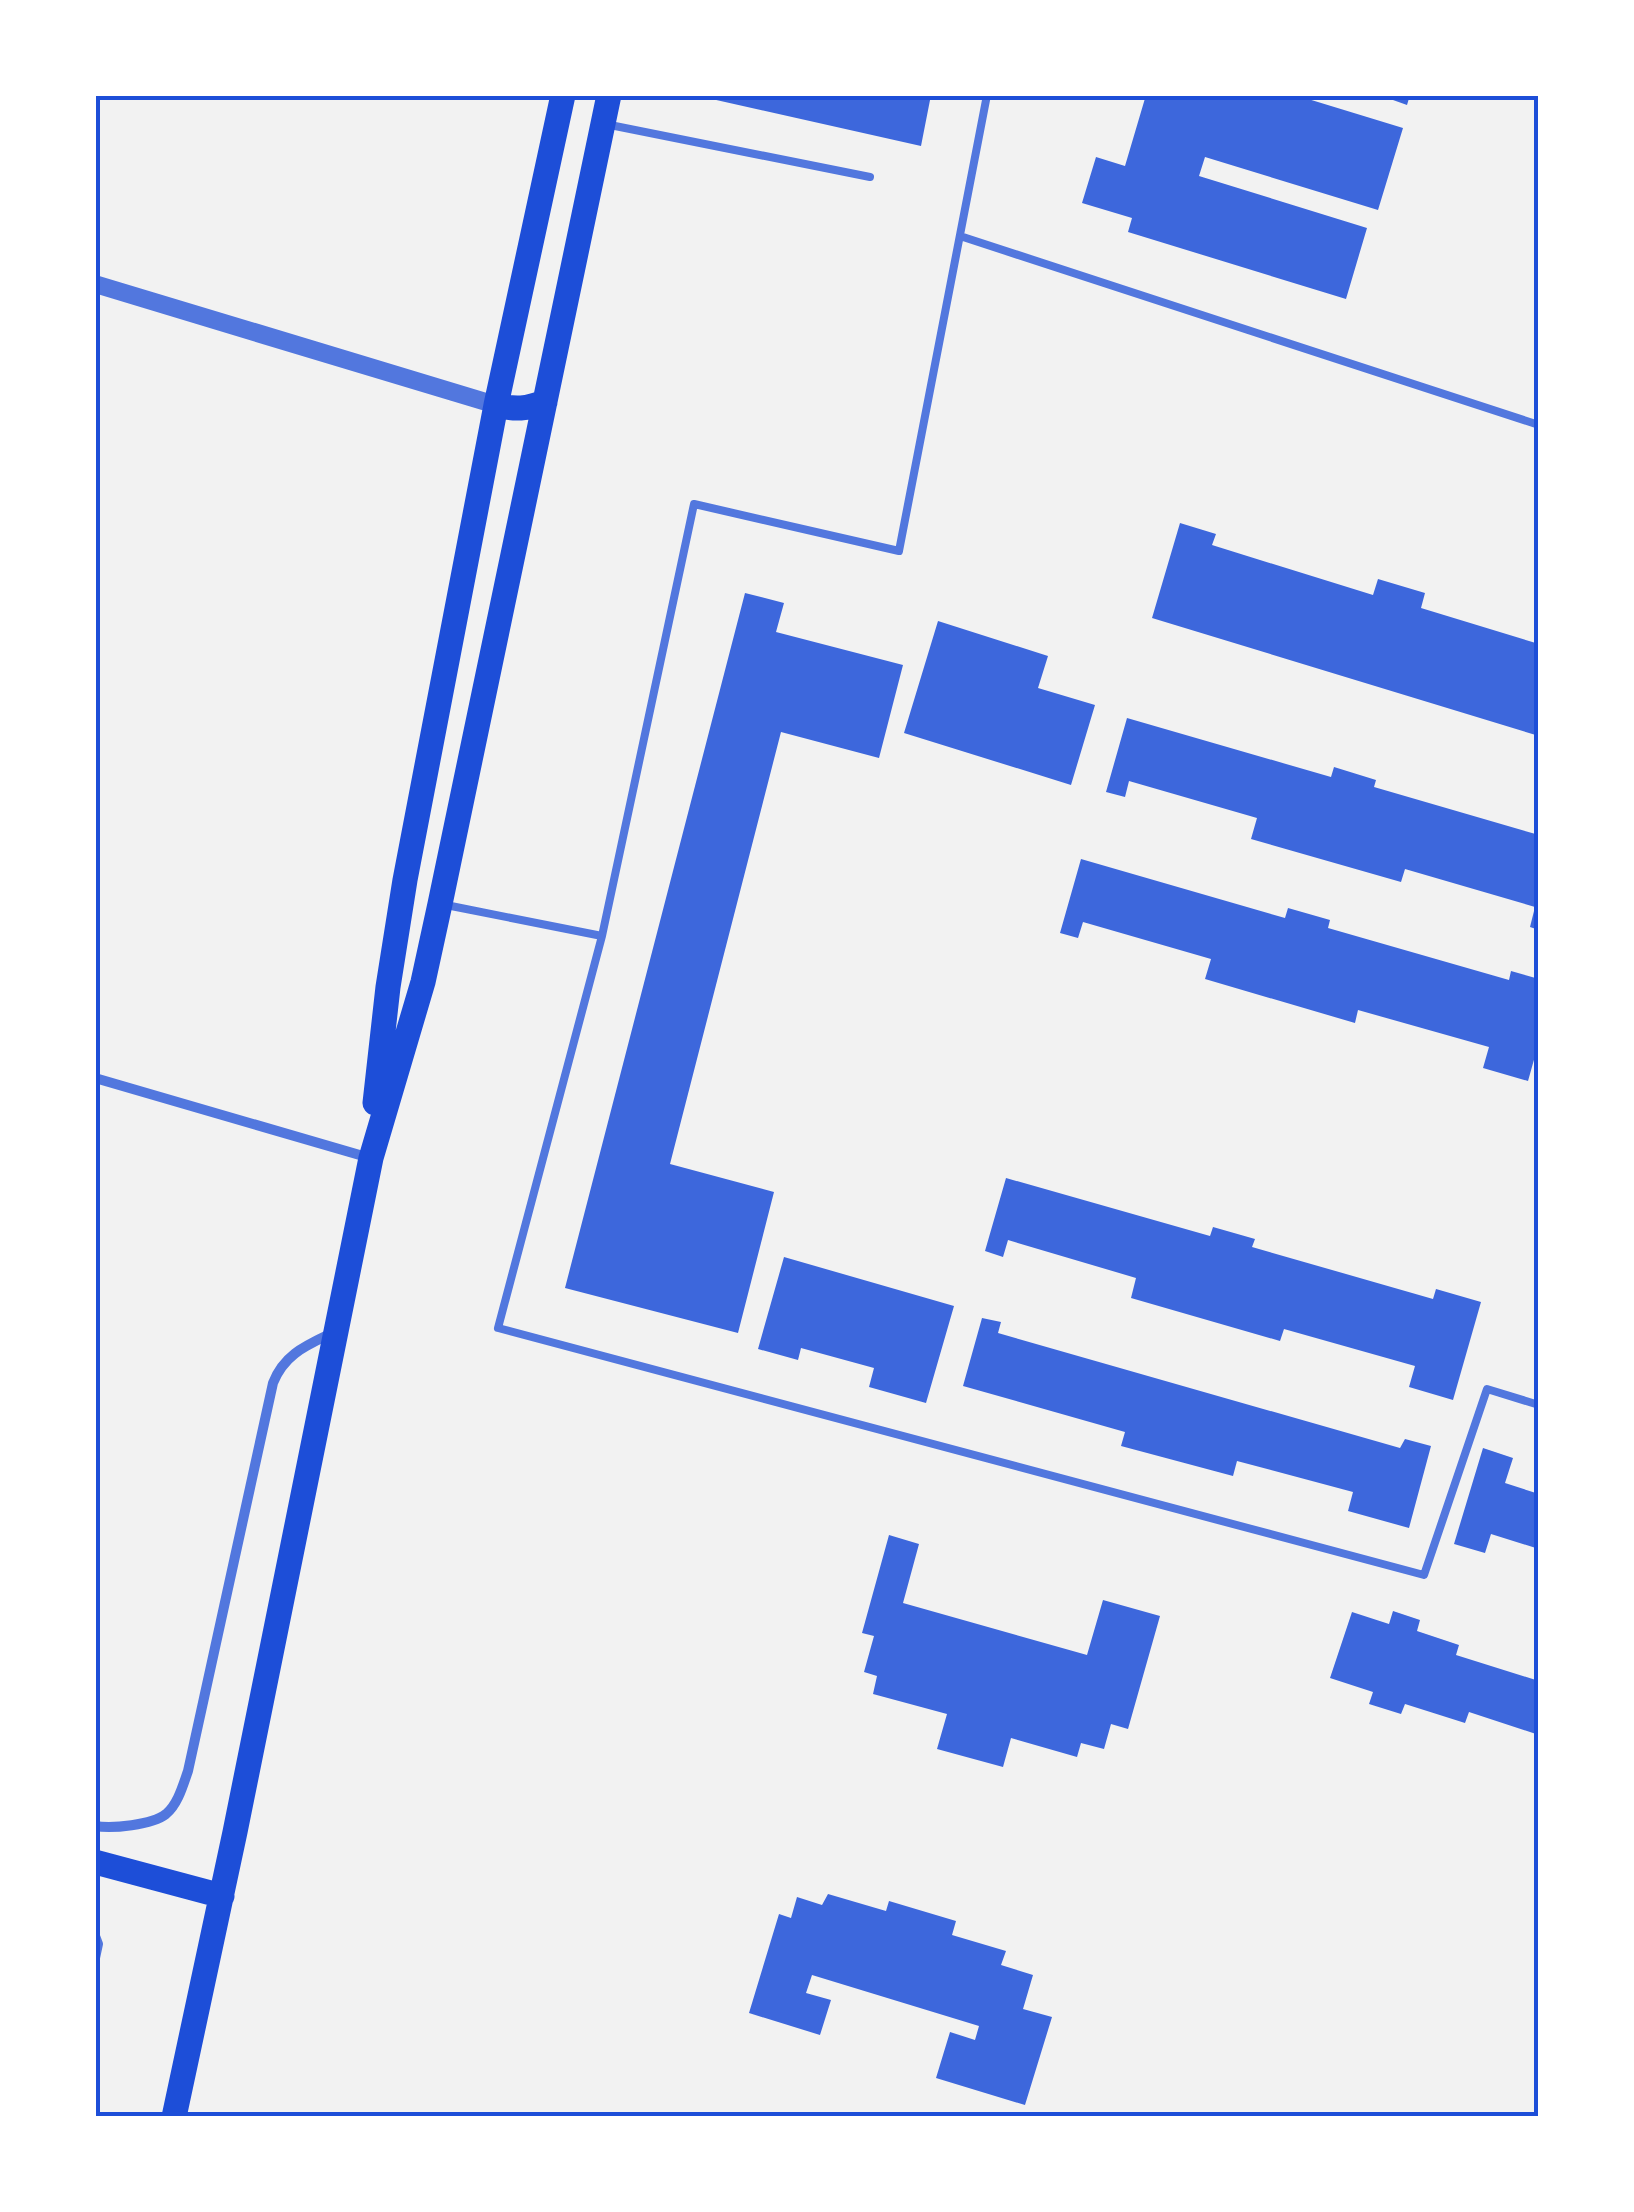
<svg xmlns="http://www.w3.org/2000/svg" width="1634" height="2212" font-family="'PT Sans',sans-serif">
<style>
.building{fill:#3d67dc}
.lines{fill:none;stroke-linecap:round;stroke-linejoin:round}
.service{stroke:#5277de;stroke-width:8}
.minor{stroke:#5277de;stroke-width:10}
.tertiary{stroke:#5277de;stroke-width:18}
.primary{stroke:#1d4ed8;stroke-width:25}
.neatline{fill:none;stroke:#1d4ed8;stroke-width:4}
</style>
<rect width="100%" height="100%" fill="#f2f2f2"/>
<!-- building -->
<path class="building" d="M 694,95 L 931,95 L 921,146 Z
M 1146,95 L 1295,95 L 1403,128 L 1378,210 L 1205,157 L 1199,176 L 1367,228 L 1346,299 L 1128,232 L 1132,218 L 1082,203 L 1096,157 L 1125,166 Z
M 1379,95 L 1410,95 L 1407,105 Z
M 1180,523 L 1216,534 L 1212,545 L 1373,595 L 1378,579 L 1425,593 L 1421,608 L 1539,644 L 1539,736 L 1152,618 Z
M 745,593 L 784,603 L 776,632 L 903,665 L 879,758 L 781,732 L 670,1164 L 774,1192 L 738,1333 L 565,1288 Z
M 938,621 L 1048,656 L 1038,688 L 1095,705 L 1071,785 L 904,733 Z
M 1127,718 L 1331,777 L 1334,767 L 1376,780 L 1374,787 L 1539,835 L 1539,930 L 1530,927 L 1535,907 L 1405,869 L 1401,882 L 1251,839 L 1257,818 L 1129,781 L 1125,797 L 1106,792 Z
M 1081,859 L 1285,918 L 1288,908 L 1330,920 L 1328,928 L 1509,980 L 1511,971 L 1539,979 L 1539,1042 L 1528,1081 L 1483,1068 L 1489,1047 L 1358,1010 L 1355,1023 L 1205,979 L 1211,959 L 1083,922 L 1078,938 L 1060,933 Z
M 1006,1178 L 1210,1236 L 1213,1227 L 1255,1239 L 1252,1247 L 1433,1299 L 1436,1289 L 1481,1302 L 1453,1400 L 1409,1387 L 1415,1366 L 1284,1329 L 1280,1341 L 1131,1298 L 1136,1278 L 1008,1240 L 1003,1257 L 985,1251 Z
M 784,1257 L 954,1306 L 926,1403 L 869,1387 L 874,1368 L 801,1348 L 798,1360 L 758,1349 Z
M 982,1318 L 1001,1322 L 998,1333 L 1400,1448 L 1405,1439 L 1431,1446 L 1409,1528 L 1348,1511 L 1353,1492 L 1237,1461 L 1233,1476 L 1121,1446 L 1125,1432 L 963,1386 Z
M 1483,1448 L 1513,1458 L 1505,1483 L 1539,1494 L 1539,1549 L 1491,1534 L 1485,1553 L 1454,1544 Z
M 889,1535 L 919,1544 L 903,1603 L 1087,1655 L 1103,1600 L 1160,1616 L 1128,1729 L 1111,1724 L 1104,1749 L 1081,1743 L 1077,1757 L 1011,1738 L 1003,1767 L 937,1749 L 947,1714 L 873,1694 L 877,1676 L 864,1672 L 874,1636 L 862,1633 Z
M 1393,1611 L 1420,1620 L 1417,1631 L 1459,1645 L 1456,1655 L 1539,1681 L 1539,1735 L 1469,1712 L 1465,1723 L 1405,1704 L 1401,1714 L 1369,1704 L 1373,1692 L 1330,1678 L 1352,1612 L 1389,1624 Z
M 828,1894 L 886,1911 L 889,1901 L 956,1921 L 952,1935 L 1006,1951 L 1001,1965 L 1033,1975 L 1023,2009 L 1052,2017 L 1025,2105 L 936,2078 L 950,2032 L 975,2040 L 979,2026 L 812,1975 L 806,1993 L 831,2000 L 820,2035 L 749,2013 L 779,1914 L 791,1918 L 797,1897 L 822,1905 Z"/>
<g class="lines">
<!-- service -->
<path class="service" d="M 610,125 L 870,177
M 960,236 L 1539,425
M 446,905 L 602,936 L 694,504 L 899,551 L 987,95
M 602,936 L 498,1328 L 1424,1575 L 1487,1389 L 1539,1405"/>
<!-- minor -->
<path class="minor" d="M 95,1078 L 370,1158
M 95,1826 C 112,1829 152,1825 166,1814 C 178,1804 183,1785 188,1771 L 273,1383 C 284,1355 305,1346 330,1334
M 95,1936 L 98,1944 L 95,1958"/>
<!-- tertiary -->
<path class="tertiary" d="M 95,284 L 496,405"/>
<!-- primary -->
<path class="primary" d="M 496,405 C 515,410 527,409 545,402
M 375,1103 L 388,987 L 405,880 L 496,405 L 563,95
M 95,1862 L 222,1896
M 174,2117 L 235,1832 L 371,1158 L 423,982 L 440,904 L 609,95"/>
</g>
<!-- border -->
<rect width="1634" height="2212" fill="none" stroke="#ffffff" stroke-width="195"/>
<rect x="98" y="98" width="1438" height="2016" class="neatline"/>
</svg>
